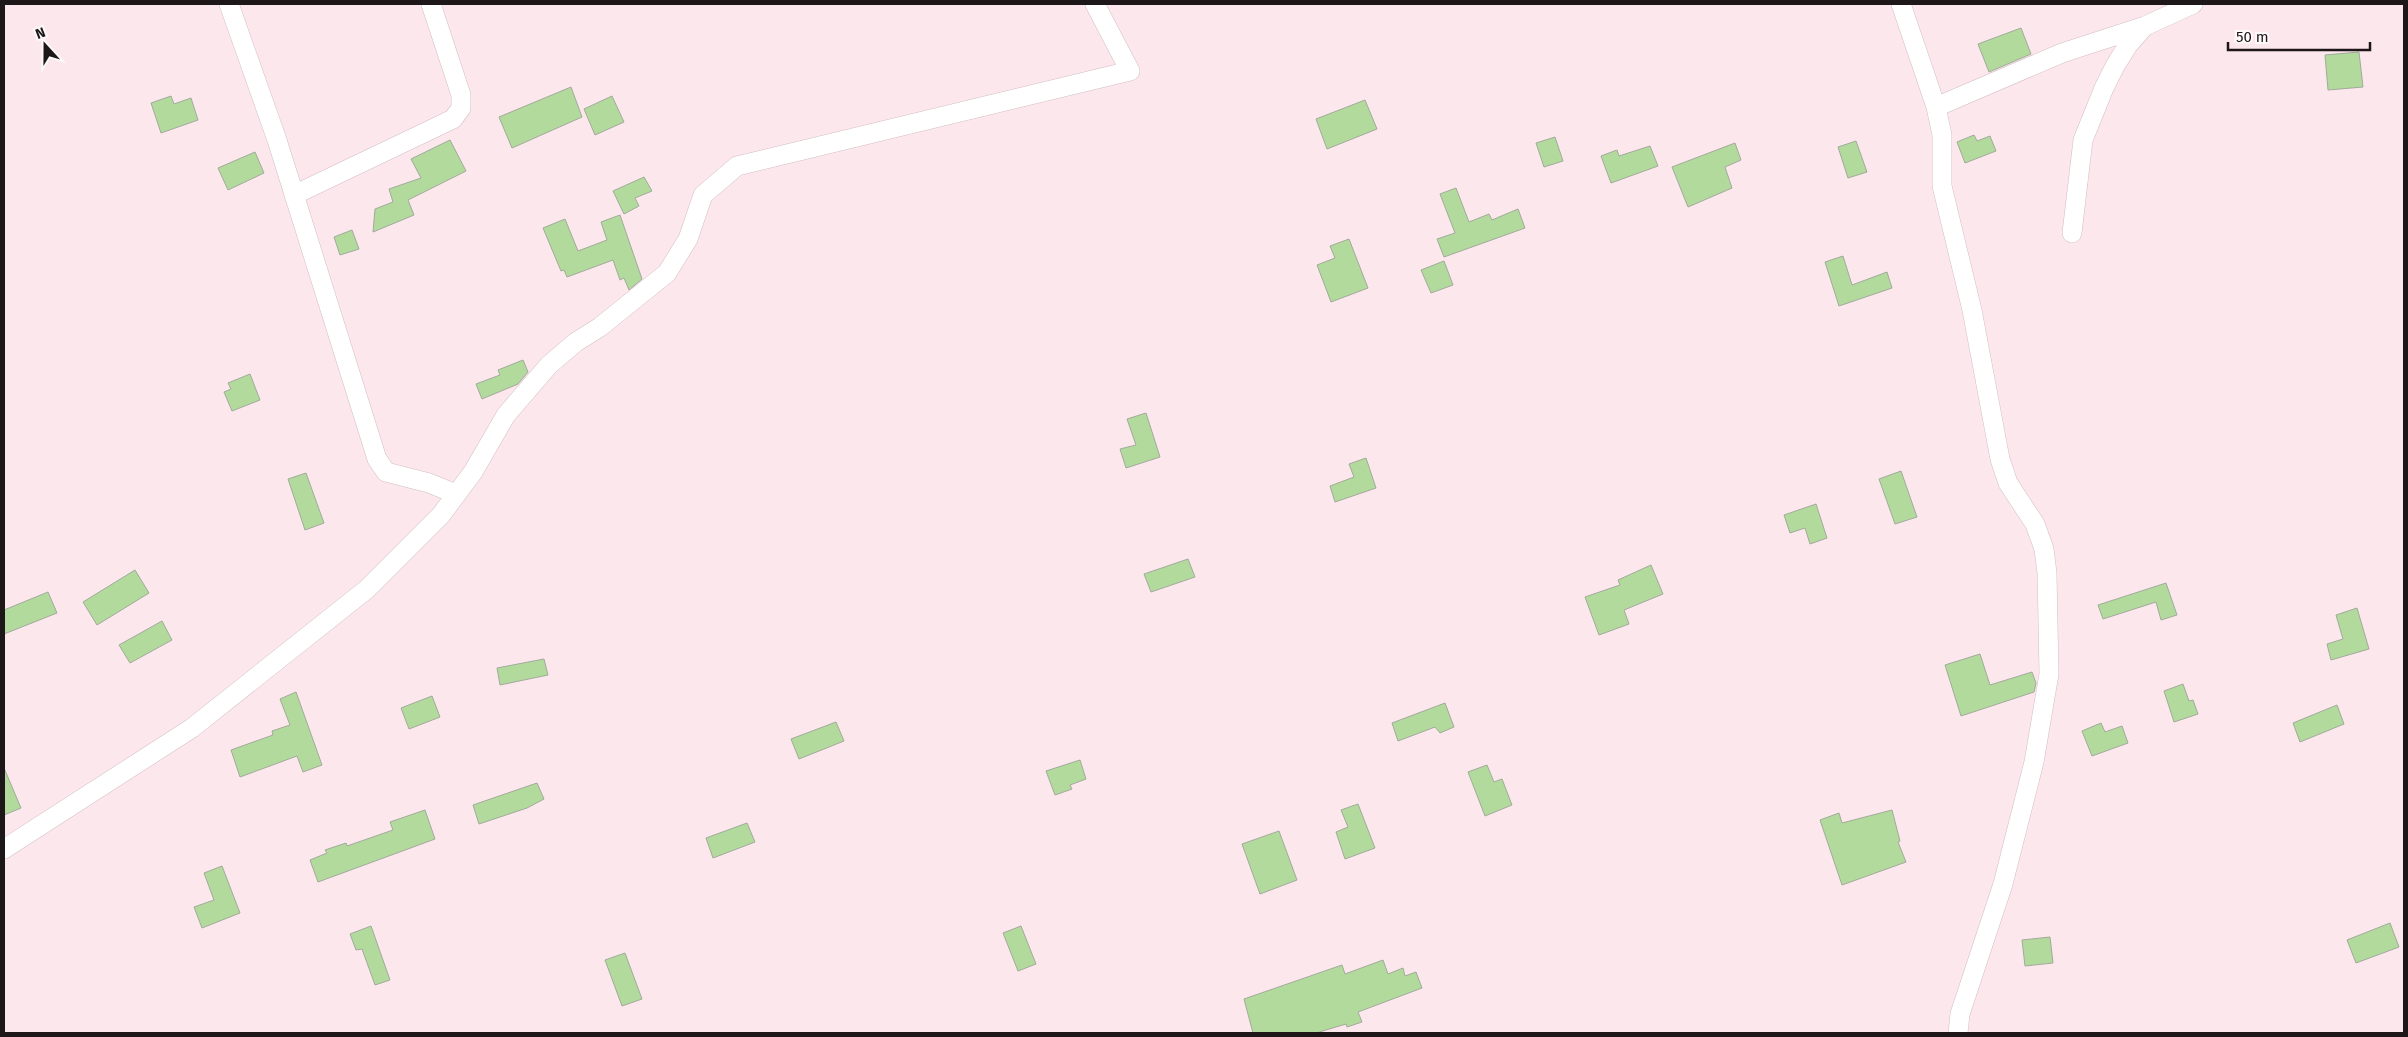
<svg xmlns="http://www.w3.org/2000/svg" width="2408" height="1037" font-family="'Fira Sans',sans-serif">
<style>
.building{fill:#b3da9d;stroke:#a1aa9b}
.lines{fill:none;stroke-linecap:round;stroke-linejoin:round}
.minor-casing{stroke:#d2bec4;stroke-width:20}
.minor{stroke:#fff;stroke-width:19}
</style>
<rect width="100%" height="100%" fill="#fce7ec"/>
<!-- building -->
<path class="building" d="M 2021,28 L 2031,54 L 1989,72 L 1978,44 Z
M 2359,52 L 2363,87 L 2328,90 L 2325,55 Z
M 571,87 L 582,117 L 512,148 L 499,117 Z
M 171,96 L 174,104 L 191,98 L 198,120 L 161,133 L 151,103 Z
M 612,96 L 624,122 L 595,135 L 584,109 Z
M 1365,100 L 1377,129 L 1327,149 L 1316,119 Z
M 1974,135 L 1977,141 L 1990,136 L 1996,151 L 1965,163 L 1957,142 Z
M 1555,137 L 1563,161 L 1544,167 L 1536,143 Z
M 450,140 L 466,171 L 408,200 L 414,215 L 373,232 L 375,209 L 393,202 L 389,189 L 421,178 L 411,159 Z
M 1856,141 L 1867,172 L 1848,178 L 1838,147 Z
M 1735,143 L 1741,160 L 1725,167 L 1732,188 L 1688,207 L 1672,167 Z
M 1650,146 L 1658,166 L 1611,183 L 1601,156 L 1617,150 L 1619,156 Z
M 255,152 L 264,173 L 228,190 L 218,168 Z
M 644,177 L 652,191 L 635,198 L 639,206 L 624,214 L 613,191 Z
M 1456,188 L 1469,222 L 1489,214 L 1492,220 L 1518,209 L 1525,228 L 1444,257 L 1437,239 L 1455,233 L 1440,194 Z
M 620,215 L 642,279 L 629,290 L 624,278 L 620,280 L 613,260 L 567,277 L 564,270 L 561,271 L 543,228 L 565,219 L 578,251 L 607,240 L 601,222 Z
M 352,230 L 359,249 L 340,255 L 334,237 Z
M 1349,239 L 1368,288 L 1331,302 L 1317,265 L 1335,258 L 1330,246 Z
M 1843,256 L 1852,285 L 1887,272 L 1892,288 L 1839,306 L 1825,262 Z
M 1444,261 L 1453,285 L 1431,293 L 1421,270 Z
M 523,360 L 528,372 L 518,384 L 482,399 L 476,384 L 500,375 L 498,370 Z
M 250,374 L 260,400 L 232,411 L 224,392 L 231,389 L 228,383 Z
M 1146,413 L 1160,457 L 1126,468 L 1120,449 L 1136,445 L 1127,419 Z
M 1366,458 L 1376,488 L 1335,502 L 1330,486 L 1354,477 L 1349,464 Z
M 1901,471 L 1917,517 L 1895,524 L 1879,479 Z
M 306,473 L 324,523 L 305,530 L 288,479 Z
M 1816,504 L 1827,538 L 1810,544 L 1805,528 L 1790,533 L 1784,515 Z
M 1188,559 L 1195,577 L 1151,592 L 1144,574 Z
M 1651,565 L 1663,594 L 1624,610 L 1629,624 L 1599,635 L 1585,597 L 1620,585 L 1618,580 Z
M 135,570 L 149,593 L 97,625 L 83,602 Z
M 2166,583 L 2177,615 L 2161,620 L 2156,602 L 2103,619 L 2098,605 Z
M 48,592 L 57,613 L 4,634 L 4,610 Z
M 2357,608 L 2369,649 L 2331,660 L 2327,644 L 2343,639 L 2336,615 Z
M 162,621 L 172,640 L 130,663 L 119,645 Z
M 1980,654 L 1990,685 L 2032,672 L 2036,683 L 2034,692 L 1961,716 L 1945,665 Z
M 544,659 L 548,675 L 500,685 L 497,668 Z
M 2183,684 L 2189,701 L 2193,700 L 2198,714 L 2174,722 L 2164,691 Z
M 296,692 L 322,765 L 303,772 L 297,756 L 240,777 L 231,750 L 273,735 L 272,731 L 290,725 L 280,699 Z
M 432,696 L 440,717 L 409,729 L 401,708 Z
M 1445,703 L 1454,727 L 1440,733 L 1435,727 L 1398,741 L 1392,723 Z
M 2337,705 L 2344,724 L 2300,742 L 2293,723 Z
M 836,722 L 844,741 L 799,759 L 791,739 Z
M 2101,723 L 2105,732 L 2122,726 L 2128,743 L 2092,756 L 2082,731 Z
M 1080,760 L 1086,779 L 1070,785 L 1072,789 L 1055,795 L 1046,771 Z
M 1487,765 L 1494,782 L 1502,779 L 1512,805 L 1485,816 L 1468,772 Z
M 4,768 L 21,808 L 4,815 Z
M 537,783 L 544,799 L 527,808 L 479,824 L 473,805 Z
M 1358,804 L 1375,848 L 1345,859 L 1336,832 L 1348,827 L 1341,810 Z
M 425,810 L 435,839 L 318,882 L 310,860 L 327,853 L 325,850 L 346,843 L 347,846 L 393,830 L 390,822 Z
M 1892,810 L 1900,841 L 1898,842 L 1906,862 L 1842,885 L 1820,820 L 1839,813 L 1842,823 Z
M 747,823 L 755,842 L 713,858 L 706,838 Z
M 1279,831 L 1297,880 L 1260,894 L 1242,844 Z
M 222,866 L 240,913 L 202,928 L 194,907 L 214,900 L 204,873 Z
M 2390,923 L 2399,947 L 2356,963 L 2347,940 Z
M 371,926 L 390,980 L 375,985 L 362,949 L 356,950 L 350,934 Z
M 1021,926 L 1036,964 L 1018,971 L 1003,933 Z
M 2050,937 L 2053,963 L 2025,966 L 2022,940 Z
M 625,953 L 642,999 L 622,1006 L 605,960 Z
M 1383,960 L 1388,974 L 1403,968 L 1405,976 L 1416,972 L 1422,988 L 1358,1012 L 1362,1022 L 1347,1027 L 1346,1024 L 1316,1033 L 1253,1033 L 1244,999 L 1342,965 L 1345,974 Z"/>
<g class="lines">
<!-- minor casing -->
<g class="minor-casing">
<path id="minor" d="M 229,4 L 277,140 L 377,459 L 386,472 L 429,483 L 456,494
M 1901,4 L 1936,107 L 1942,135 L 1942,186 L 1972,310 L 2000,459 L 2008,483 L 2035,524 L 2044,549 L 2047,573 L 2049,674 L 2034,762 L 2003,884 L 1960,1014 L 1958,1033
M 1936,107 L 2062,53 L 2145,26 L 2193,4
M 294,195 L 453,119 L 461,108 L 461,95 L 431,4
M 2072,233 L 2083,140 L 2104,88 L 2115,66 L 2128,45 L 2144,27
M 4,849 L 192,728 L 367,589 L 441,515 L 473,472 L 506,415 L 549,365 L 576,342 L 600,327 L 667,273 L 688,239 L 703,195 L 737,166 L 1130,71 L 1095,4"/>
</g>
<!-- minor -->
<use href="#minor" class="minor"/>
</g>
<!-- border -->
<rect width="2408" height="1037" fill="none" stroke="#1e1719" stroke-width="10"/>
<!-- north arrow -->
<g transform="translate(45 45) rotate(339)" stroke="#fdf9fa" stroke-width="4" paint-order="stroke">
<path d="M0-4L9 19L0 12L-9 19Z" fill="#1e1719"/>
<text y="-8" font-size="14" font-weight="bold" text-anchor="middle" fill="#1e1719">N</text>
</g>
<!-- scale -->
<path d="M2228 42v8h142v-8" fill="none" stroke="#1e1719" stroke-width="2.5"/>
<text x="2236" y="42" font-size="15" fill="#1e1719" stroke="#fdf9fa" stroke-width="4" paint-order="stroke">50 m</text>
</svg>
